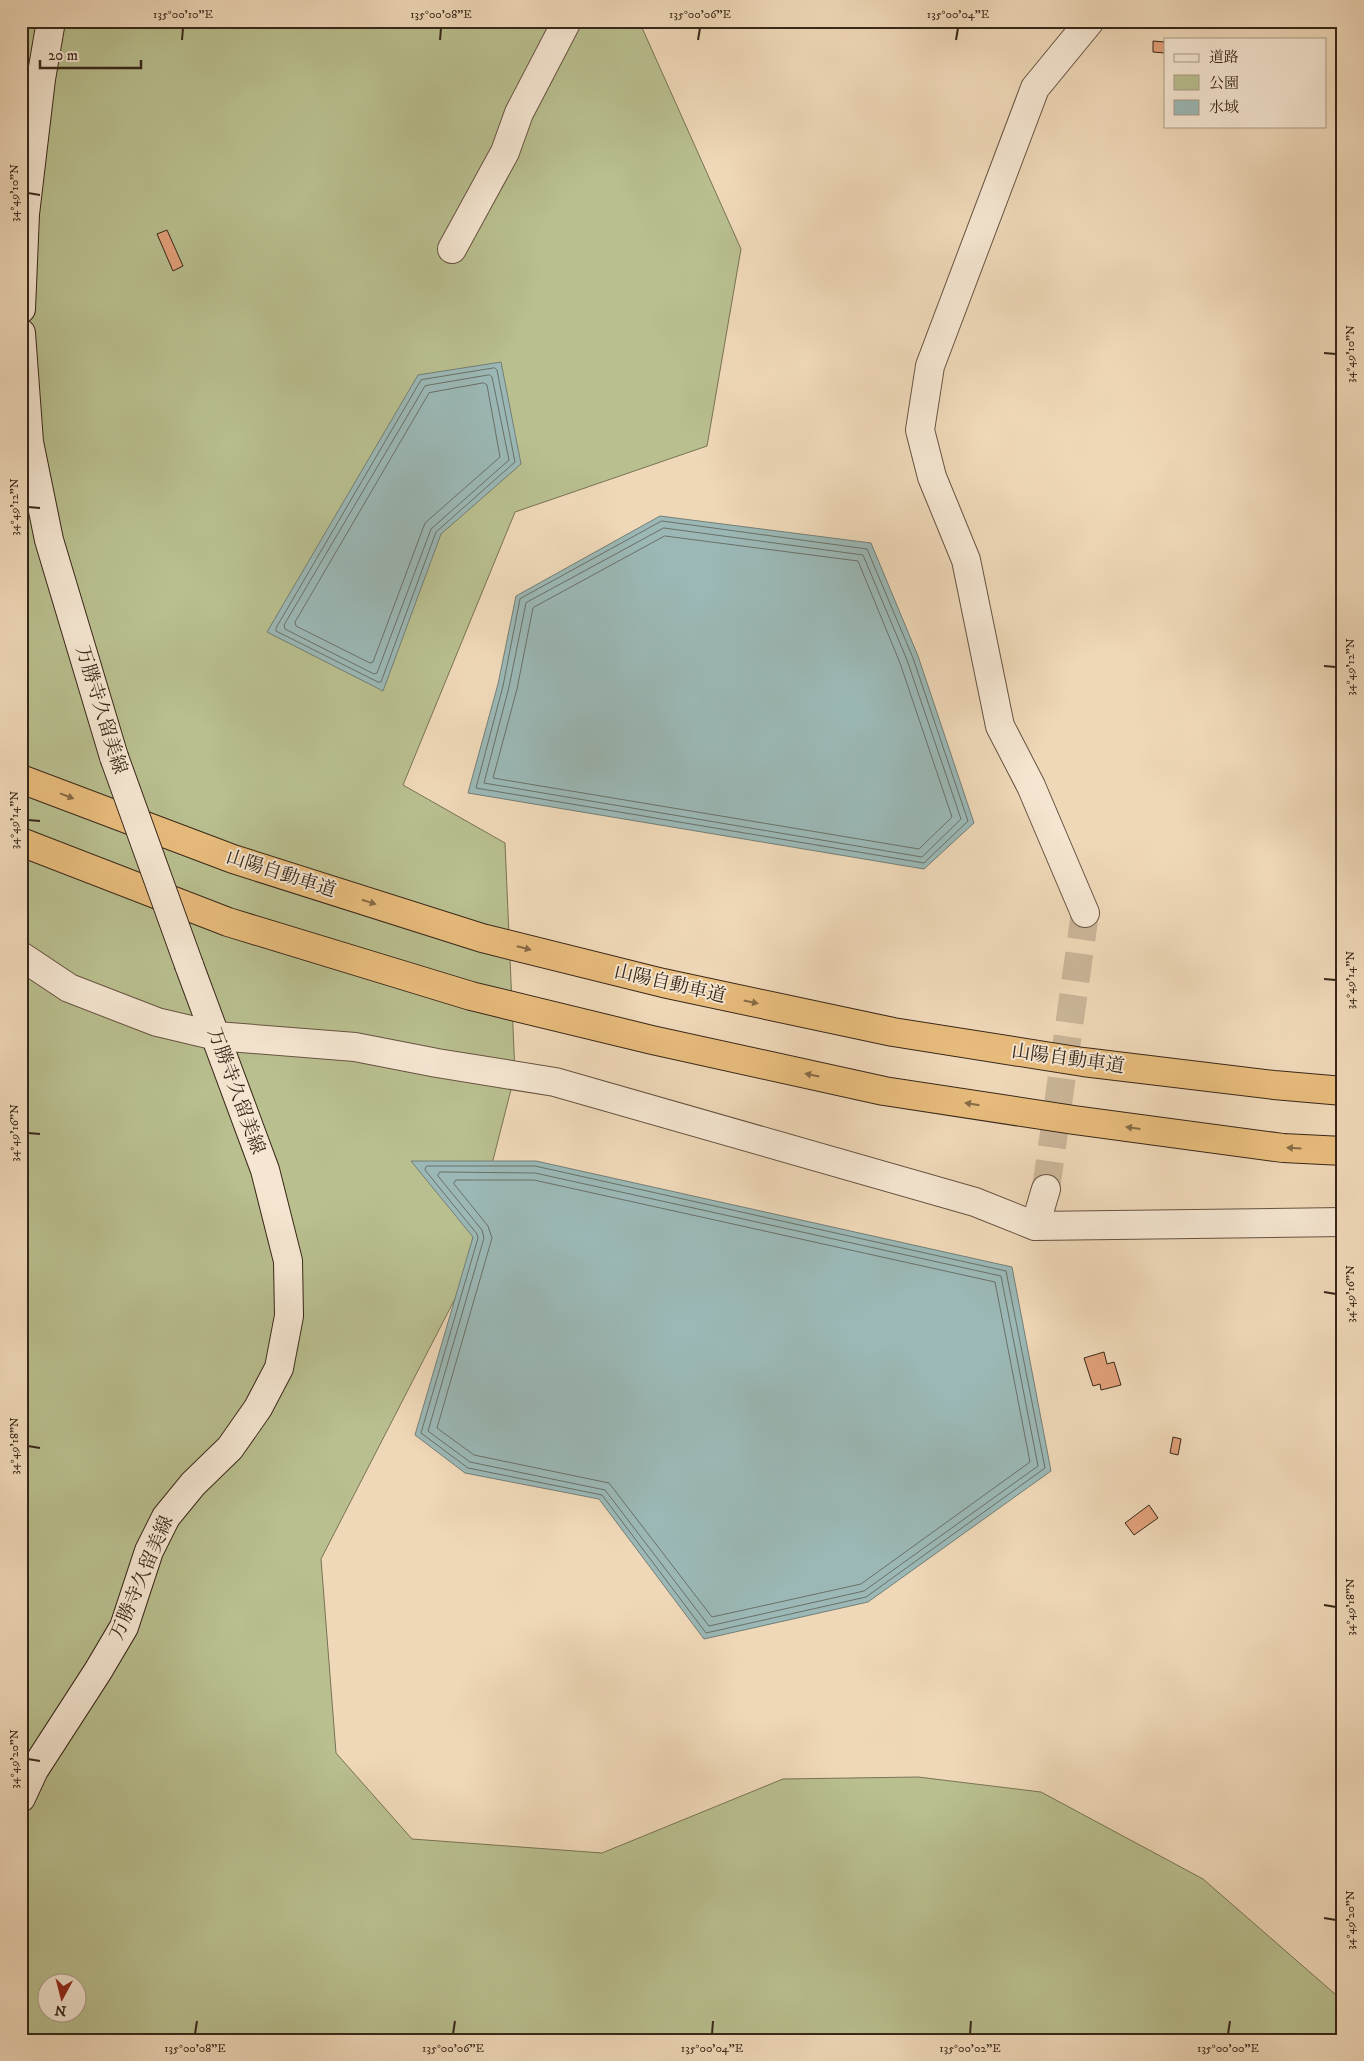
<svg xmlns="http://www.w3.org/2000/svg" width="1364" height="2061" font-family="'IM FELL DW Pica','Noto Serif JP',serif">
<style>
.green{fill:#b9bf8f;stroke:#787354;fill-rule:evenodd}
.water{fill:#9bb8b6;stroke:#737e77}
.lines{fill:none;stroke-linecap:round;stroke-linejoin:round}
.shore{stroke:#6a7068;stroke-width:1}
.building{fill:#e1a079;stroke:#382719}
.minor-tunnel{stroke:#cab598;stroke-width:28;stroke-dasharray:28 14;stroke-linecap:butt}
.minor-casing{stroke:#665341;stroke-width:30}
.secondary-casing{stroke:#382719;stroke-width:30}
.motorway-casing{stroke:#382719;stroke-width:30}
.minor{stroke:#f5e6d1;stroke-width:28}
.secondary{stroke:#f5e6d1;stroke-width:28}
.motorway{stroke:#e8bc7c;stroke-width:28}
.secondary-bridge-casing{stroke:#382719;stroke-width:30;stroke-linecap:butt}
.secondary-bridge{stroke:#f5e6d1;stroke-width:28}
.oneway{fill:#876a46}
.ticks{fill:none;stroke:#382719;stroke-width:2}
.labels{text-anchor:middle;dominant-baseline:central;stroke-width:4;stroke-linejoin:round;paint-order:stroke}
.street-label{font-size:19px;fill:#382719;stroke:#f5e6d1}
.neatline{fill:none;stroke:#382719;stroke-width:2}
.ticks-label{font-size:12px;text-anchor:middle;fill:#382719}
</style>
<rect width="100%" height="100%" fill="#efd8b8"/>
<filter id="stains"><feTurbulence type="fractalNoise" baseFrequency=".004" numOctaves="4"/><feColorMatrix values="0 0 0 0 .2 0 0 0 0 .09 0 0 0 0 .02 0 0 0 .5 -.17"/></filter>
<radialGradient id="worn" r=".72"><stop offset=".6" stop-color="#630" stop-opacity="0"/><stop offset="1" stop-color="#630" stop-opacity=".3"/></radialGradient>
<!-- green -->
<path class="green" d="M 21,21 L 639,21 L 741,249 L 707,446 L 515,512 L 403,785 L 505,843 L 515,1074 L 460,1289 L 321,1559 L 336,1753 L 412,1839 L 602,1853 L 783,1779 L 918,1777 L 1041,1792 L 1203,1879 L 1343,2001 L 1343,2040 L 21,2040 ZM 48,1984 L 78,1984 L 78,2014 L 48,2014 Z"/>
<!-- water -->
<path class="water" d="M 501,362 L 521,464 L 441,534 L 383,691 L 267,632 L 418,375 Z
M 660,516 L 871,543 L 918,656 L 974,823 L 924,869 L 468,793 L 498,684 L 516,596 Z
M 411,1161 L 536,1161 L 1012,1267 L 1051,1471 L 868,1602 L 704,1639 L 599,1499 L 465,1473 L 415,1435 L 473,1237 Z"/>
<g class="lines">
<!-- shore -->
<path class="shore" d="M 495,368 L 497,370 L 515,462 L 436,532 L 381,682 L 378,682 L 276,631 L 276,628 L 421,380 Z
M 490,375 L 492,377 L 509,460 L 431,529 L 377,673 L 374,674 L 285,629 L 284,625 L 425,386 Z
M 484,383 L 487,385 L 500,457 L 425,523 L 373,662 L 370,663 L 296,626 L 295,622 L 429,393 Z
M 662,521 L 867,549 L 913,658 L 968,821 L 924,863 L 476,788 L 503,686 L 520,599 Z
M 664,528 L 863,555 L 907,660 L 961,819 L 922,857 L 484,783 L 509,687 L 526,603 Z
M 665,536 L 858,561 L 900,663 L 952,817 L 919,849 L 493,778 L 517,689 L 533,608 Z
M 427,1166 L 535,1166 L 1006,1271 L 1045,1468 L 866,1597 L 706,1633 L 602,1495 L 468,1468 L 421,1433 L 478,1238 L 477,1234 L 425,1170 Z
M 440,1172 L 535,1173 L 1001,1276 L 1038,1466 L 864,1591 L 709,1626 L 605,1490 L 470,1462 L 428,1431 L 484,1238 L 482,1230 L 438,1176 Z
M 456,1180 L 534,1180 L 995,1282 L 1030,1462 L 861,1584 L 712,1617 L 609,1483 L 474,1455 L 437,1428 L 492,1238 L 488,1226 L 454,1184 Z"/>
</g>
<!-- building -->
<path class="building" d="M 1153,41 L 1165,42 L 1165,53 L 1153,52 Z
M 167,230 L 183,266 L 173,271 L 157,234 Z
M 1104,1352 L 1107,1364 L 1114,1362 L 1121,1385 L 1101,1390 L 1100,1384 L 1093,1386 L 1084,1358 Z
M 1173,1437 L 1181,1439 L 1178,1455 L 1170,1453 Z
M 1149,1505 L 1158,1518 L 1134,1535 L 1125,1523 Z"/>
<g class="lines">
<!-- minor-tunnel -->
<path class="minor-tunnel" d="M 1046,1189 L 1085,913"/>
<!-- minor casing -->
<g class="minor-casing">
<path id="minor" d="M 452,249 L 505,152 L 519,113 L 567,21
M 1085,913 L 1031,786 L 1000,726 L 966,560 L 932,477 L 920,430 L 930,366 L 1035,88 L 1090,21
M 21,956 L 69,988 L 157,1022 L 216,1036 L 355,1047 L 437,1063 L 555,1082 L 975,1202 L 1035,1226 L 1343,1222
M 1035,1226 L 1046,1189"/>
</g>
<!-- secondary casing -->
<g class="secondary-casing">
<path id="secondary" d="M 21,309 L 25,214 L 41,79 L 51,21
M 21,333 L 29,442 L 49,540 L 114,757
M 21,1798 L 34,1770 L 98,1671 L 124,1627 L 149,1551 L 166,1517 L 193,1484 L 230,1448 L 258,1408 L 279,1368 L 289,1316 L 288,1261 L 265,1170 L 189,965"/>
</g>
<!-- motorway casing -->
<g class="motorway-casing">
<path id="motorway" d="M 21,779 L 233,859 L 482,938 L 663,983 L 893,1032 L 1083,1062 L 1274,1085 L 1343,1091
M 21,842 L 228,922 L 471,996 L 652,1040 L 884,1091 L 1074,1120 L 1283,1148 L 1343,1151"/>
</g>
<!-- minor -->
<use href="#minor" class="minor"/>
<!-- secondary -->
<use href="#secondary" class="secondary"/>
<!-- motorway -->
<use href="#motorway" class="motorway"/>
<!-- secondary-bridge casing -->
<g class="secondary-bridge-casing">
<path id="secondary-bridge" d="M 114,757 L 189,965"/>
</g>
<!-- secondary-bridge -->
<use href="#secondary-bridge" class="secondary-bridge"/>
</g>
<!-- one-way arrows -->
<defs><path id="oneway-solid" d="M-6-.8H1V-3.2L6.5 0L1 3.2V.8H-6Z" transform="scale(1.25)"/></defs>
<g class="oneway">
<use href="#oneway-solid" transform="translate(67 796) rotate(21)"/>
<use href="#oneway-solid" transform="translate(369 902) rotate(18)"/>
<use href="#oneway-solid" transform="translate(524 948) rotate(14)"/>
<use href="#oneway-solid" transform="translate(751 1002) rotate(12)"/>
<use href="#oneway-solid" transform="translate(812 1075) rotate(-168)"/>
<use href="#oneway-solid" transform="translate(972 1104) rotate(-171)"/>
<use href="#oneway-solid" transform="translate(1133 1128) rotate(-172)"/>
<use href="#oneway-solid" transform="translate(1294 1148) rotate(-177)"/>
</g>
<!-- ticks -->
<path class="ticks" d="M 182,40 L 183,28M 440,40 L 441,28M 698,40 L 700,28M 956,40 L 958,28M 28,193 L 40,195M 1324,353 L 1336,354M 28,507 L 40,508M 1324,666 L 1336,667M 28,820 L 40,821M 1324,979 L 1336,980M 28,1133 L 40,1134M 1324,1292 L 1336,1294M 28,1446 L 40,1448M 1324,1605 L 1336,1607M 28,1759 L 40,1761M 1324,1918 L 1336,1920M 195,2034 L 197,2021M 453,2034 L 455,2021M 712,2034 L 713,2021M 970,2034 L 971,2021M 1228,2034 L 1230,2021"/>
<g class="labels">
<!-- street labels -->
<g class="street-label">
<text transform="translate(101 710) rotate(73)">万勝寺久留美線</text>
<text transform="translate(281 874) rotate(18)">山陽自動車道</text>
<text transform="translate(670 984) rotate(13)">山陽自動車道</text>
<text transform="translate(1068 1059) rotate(8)">山陽自動車道</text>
<text transform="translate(236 1091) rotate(70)">万勝寺久留美線</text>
<text transform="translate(142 1578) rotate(-67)">万勝寺久留美線</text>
</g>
</g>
<!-- margin -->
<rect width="1364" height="2061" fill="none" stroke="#efd8b8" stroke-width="55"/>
<!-- legend -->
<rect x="1164" y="38" width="162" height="90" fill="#f5e6d1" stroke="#a99a87"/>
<rect x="1174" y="54" width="25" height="8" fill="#f5e6d1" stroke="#a99a87"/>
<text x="1209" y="62" font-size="15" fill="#382719">道路</text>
<rect x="1174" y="75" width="25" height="15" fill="#b9bf8f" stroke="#a99a87"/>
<text x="1209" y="88" font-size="15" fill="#382719">公園</text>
<rect x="1174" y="100" width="25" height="15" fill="#9bb8b6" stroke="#a99a87"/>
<text x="1209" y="112" font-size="15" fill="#382719">水域</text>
<!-- north arrow -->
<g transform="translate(62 1998) rotate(187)"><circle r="24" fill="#f5e6d1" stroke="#a99a87"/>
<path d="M0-4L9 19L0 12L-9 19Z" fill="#8f2418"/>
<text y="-8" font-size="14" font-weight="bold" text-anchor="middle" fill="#382719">N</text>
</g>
<!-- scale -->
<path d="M40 60v8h101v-8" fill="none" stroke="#382719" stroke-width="2.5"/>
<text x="48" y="60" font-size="15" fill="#382719" stroke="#f5e6d1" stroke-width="4" paint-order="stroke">20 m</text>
<rect x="28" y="28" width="1308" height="2006" class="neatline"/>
<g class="ticks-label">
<text x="183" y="18">135°00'10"E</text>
<text x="441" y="18">135°00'08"E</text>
<text x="700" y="18">135°00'06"E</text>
<text x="958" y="18">135°00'04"E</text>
<text transform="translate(14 193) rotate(-90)" y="4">34°49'10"N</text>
<text transform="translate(1350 354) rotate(-90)" y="4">34°49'10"N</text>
<text transform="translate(14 507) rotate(-90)" y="4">34°49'12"N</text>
<text transform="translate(1350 667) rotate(-90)" y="4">34°49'12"N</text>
<text transform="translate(14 820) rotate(-90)" y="4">34°49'14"N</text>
<text transform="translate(1350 980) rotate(-90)" y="4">34°49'14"N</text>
<text transform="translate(14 1133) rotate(-90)" y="4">34°49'16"N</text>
<text transform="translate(1350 1294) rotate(-90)" y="4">34°49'16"N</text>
<text transform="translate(14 1446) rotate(-90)" y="4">34°49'18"N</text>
<text transform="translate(1350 1607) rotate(-90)" y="4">34°49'18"N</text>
<text transform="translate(14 1759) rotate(-90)" y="4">34°49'20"N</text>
<text transform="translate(1350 1920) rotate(-90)" y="4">34°49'20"N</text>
<text x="195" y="2052">135°00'08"E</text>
<text x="453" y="2052">135°00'06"E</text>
<text x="712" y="2052">135°00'04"E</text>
<text x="970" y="2052">135°00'02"E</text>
<text x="1228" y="2052">135°00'00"E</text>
</g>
<rect width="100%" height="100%" filter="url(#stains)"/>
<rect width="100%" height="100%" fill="url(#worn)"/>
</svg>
